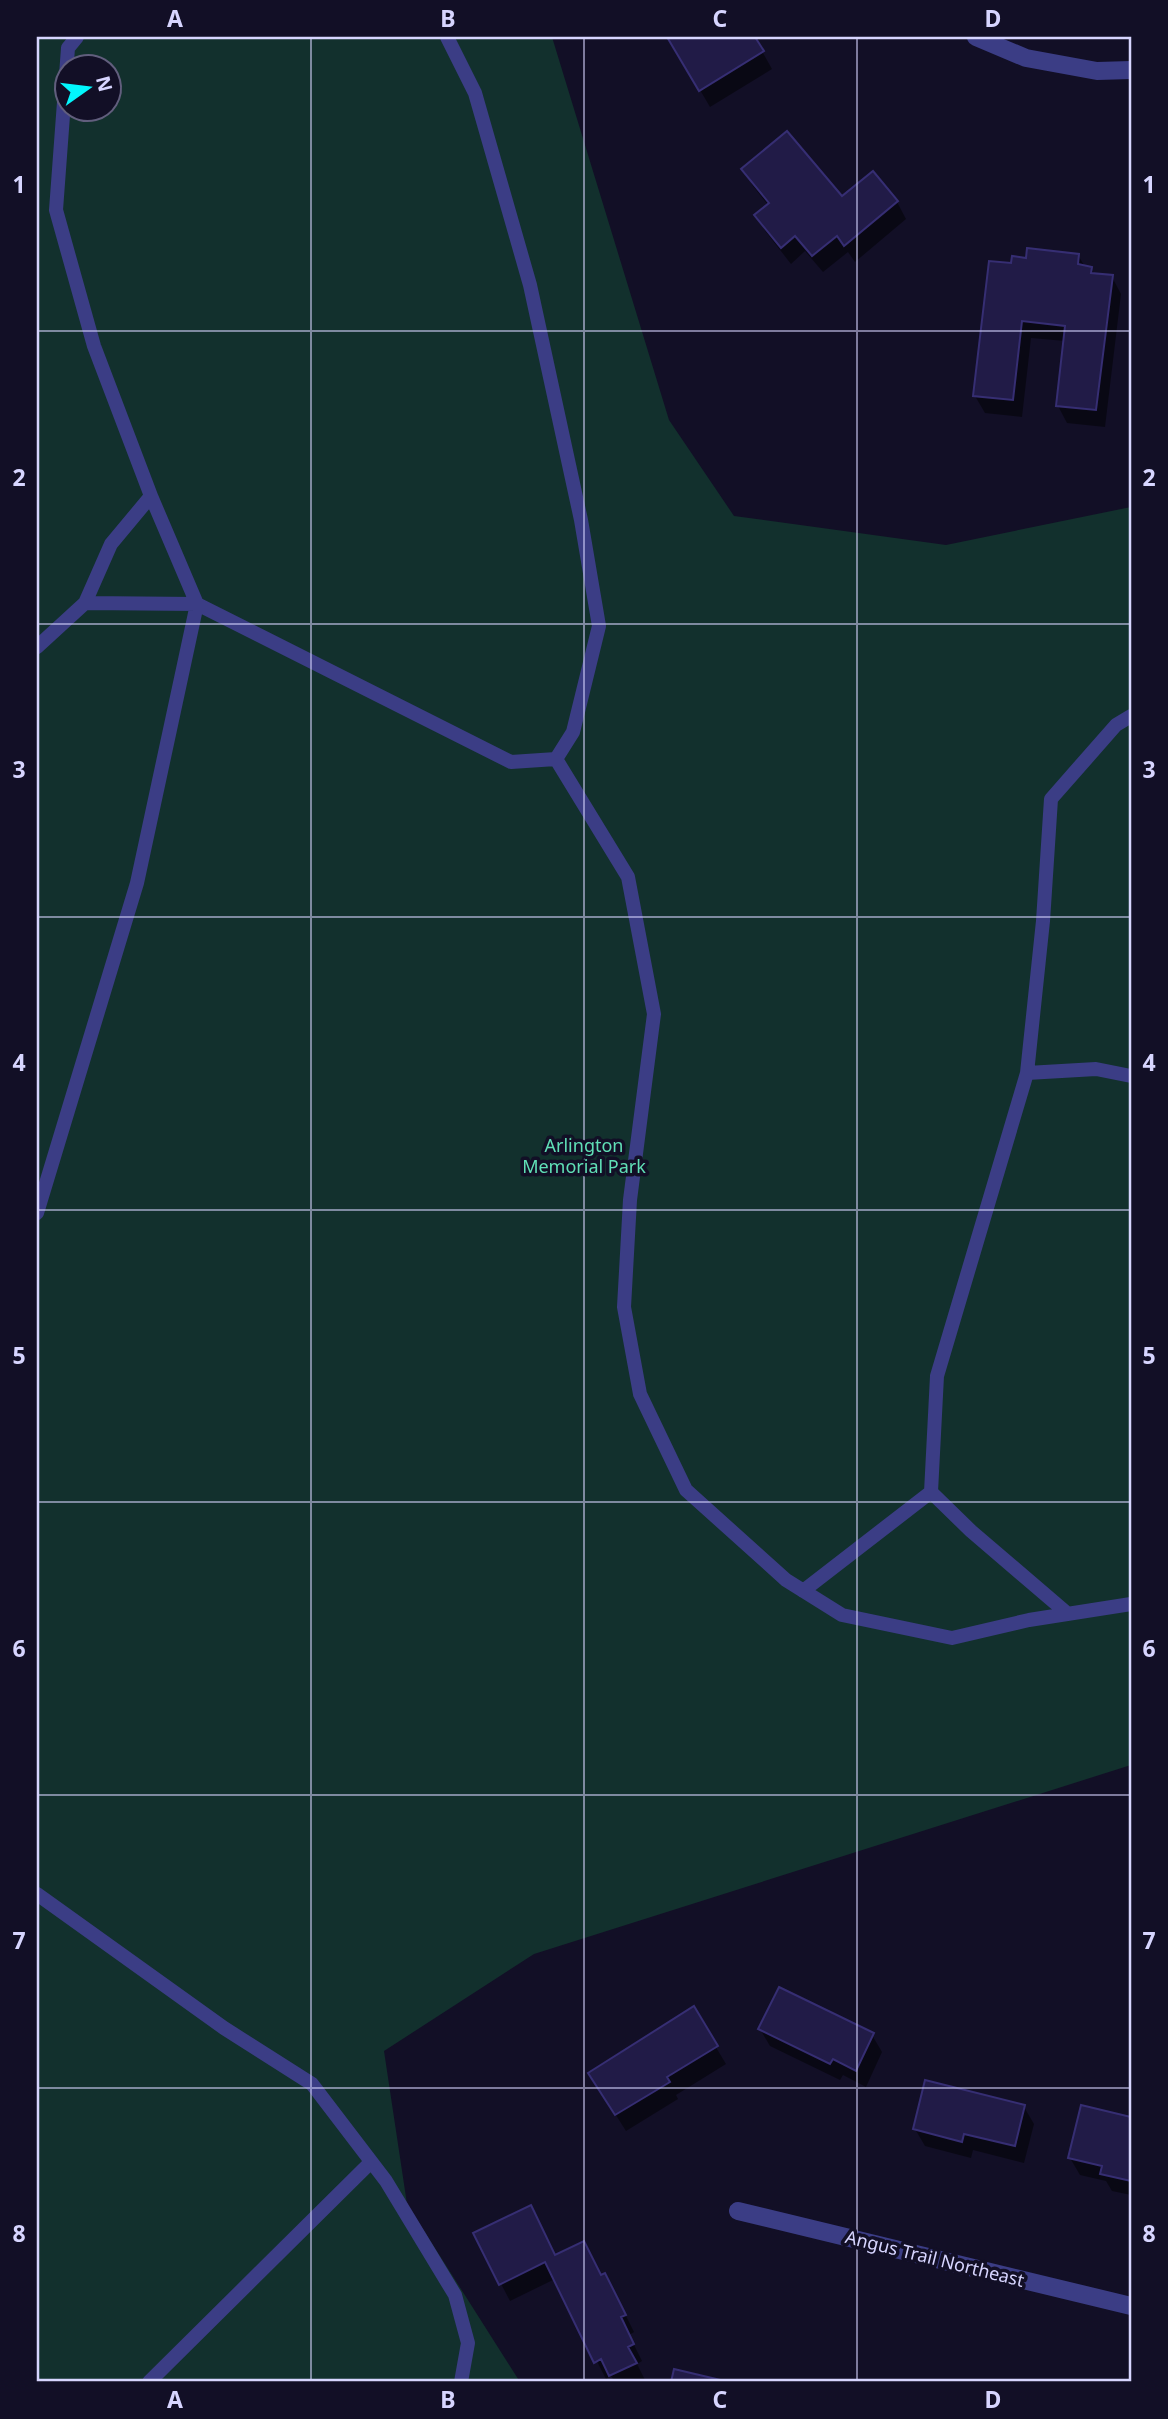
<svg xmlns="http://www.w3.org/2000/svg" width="1168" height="2419" font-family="'Noto Sans',sans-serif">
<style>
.green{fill:#12302d;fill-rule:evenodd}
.shadow{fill:#0007}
.building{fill:#211b47;stroke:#362e73;stroke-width:2}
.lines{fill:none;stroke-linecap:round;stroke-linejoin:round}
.lane{stroke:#3b3d85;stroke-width:14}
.street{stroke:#3b3d85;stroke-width:18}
.grid{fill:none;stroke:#d7d5ff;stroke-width:2;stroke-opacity:0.55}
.labels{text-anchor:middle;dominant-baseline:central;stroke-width:7;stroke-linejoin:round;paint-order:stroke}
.park-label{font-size:18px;fill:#60dfb6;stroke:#120f26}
.street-label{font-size:18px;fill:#d7d5ff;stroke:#120f26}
.neatline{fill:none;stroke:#d7d5ff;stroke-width:2.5}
.grid-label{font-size:23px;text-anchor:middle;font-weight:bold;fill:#d7d5ff}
</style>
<rect width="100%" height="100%" fill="#120f26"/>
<!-- green -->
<path class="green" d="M 37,37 L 552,37 L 669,420 L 734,516 L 946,545 L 1131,507 L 1131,1765 L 534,1954 L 384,2051 L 407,2204 L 520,2382 L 37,2382 ZM 66,66 L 108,66 L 108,108 L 66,108 Z"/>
<!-- shadow -->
<path class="shadow" d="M 669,37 L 759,37 L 755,39 L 772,69 L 710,107 Z
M 743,169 L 842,199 L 873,173 L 897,202 L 906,219 L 855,262 L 848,252 L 823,272 L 805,251 L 791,264 L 766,232 L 756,215 L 768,205 L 753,186 Z
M 1078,255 L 1085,267 L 1091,268 L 1095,275 L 1112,277 L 1121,294 L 1105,427 L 1067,423 L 1058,406 L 1065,341 L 1031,338 L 1022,417 L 985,413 L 975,396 L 1012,265 L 1027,260 Z
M 693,2009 L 726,2064 L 676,2095 L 678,2099 L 626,2131 L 600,2090 Z
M 760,2029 L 872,2035 L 882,2052 L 866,2087 L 843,2075 L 840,2080 L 770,2046 Z
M 1024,2107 L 1034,2124 L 1024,2163 L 973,2150 L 971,2158 L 925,2146 L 915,2129 Z
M 1082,2107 L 1131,2119 L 1131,2195 L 1112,2191 L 1106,2181 L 1080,2175 L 1070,2158 Z
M 475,2234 L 556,2257 L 601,2277 L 614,2292 L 634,2332 L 629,2335 L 642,2361 L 637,2364 L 645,2380 L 640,2382 L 615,2382 L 611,2376 L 606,2379 L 555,2279 L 510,2301 Z"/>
<!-- building -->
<path class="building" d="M 667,37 L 755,37 L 764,51 L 699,91 Z
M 787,131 L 842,196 L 873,171 L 898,201 L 844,246 L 837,236 L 812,256 L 795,236 L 781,248 L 754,215 L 769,203 L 741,169 Z
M 1027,248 L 1079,254 L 1078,264 L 1092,267 L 1091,273 L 1113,275 L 1096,410 L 1056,406 L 1065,326 L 1022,321 L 1013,400 L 973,396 L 989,261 L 1011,263 L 1012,256 L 1026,258 Z
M 779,1987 L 874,2033 L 856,2071 L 833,2059 L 830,2064 L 758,2029 Z
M 694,2006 L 718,2046 L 667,2077 L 670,2082 L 615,2115 L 588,2073 Z
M 925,2080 L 1025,2105 L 1015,2146 L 964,2134 L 962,2142 L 913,2129 Z
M 1081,2105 L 1131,2117 L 1131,2181 L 1100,2174 L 1102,2166 L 1068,2158 Z
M 531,2205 L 555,2255 L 584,2241 L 601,2275 L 605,2273 L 626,2315 L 621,2317 L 634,2344 L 628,2347 L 637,2363 L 609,2376 L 601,2359 L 594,2363 L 545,2262 L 499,2285 L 473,2233 Z
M 674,2369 L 729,2382 L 671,2382 Z"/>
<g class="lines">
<!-- lane -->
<path class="lane" d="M 151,496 L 197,604 L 511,762 L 556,759 L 573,732 L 599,626 L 581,520 L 530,285 L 475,93 L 447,37
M 37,647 L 85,603 L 111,544 L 151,496 L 94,346 L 56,210 L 68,48 L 77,37
M 556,759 L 628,877 L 654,1014 L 630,1200 L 624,1307 L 640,1394 L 686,1490 L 786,1580 L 842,1615 L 952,1638 L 1029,1620 L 1131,1604
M 1027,1073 L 1096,1069 L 1131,1076
M 37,1213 L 137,883 L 197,604 L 85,603
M 803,1591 L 931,1492
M 1068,1614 L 971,1531 L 931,1492 L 937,1376 L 1027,1073 L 1043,921 L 1051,799 L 1116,725 L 1131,716
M 37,1894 L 224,2028 L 312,2084 L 386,2181 L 455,2295 L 468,2343 L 461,2382
M 149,2382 L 371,2162"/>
<!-- street -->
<path class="street" d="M 976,37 L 1026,58 L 1097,71 L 1131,70
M 738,2211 L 1131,2306"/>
</g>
<!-- grid -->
<path class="grid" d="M 311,37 L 311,2382M 584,37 L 584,2382M 857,37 L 857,2382M 37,331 L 1131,331M 37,624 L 1131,624M 37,917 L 1131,917M 37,1210 L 1131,1210M 37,1502 L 1131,1502M 37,1795 L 1131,1795M 37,2088 L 1131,2088"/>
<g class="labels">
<!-- park labels -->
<g class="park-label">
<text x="584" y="1145">Arlington<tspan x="584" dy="21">Memorial Park</tspan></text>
</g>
<!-- street labels -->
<g class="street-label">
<text transform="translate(935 2258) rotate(14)">Angus Trail Northeast</text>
</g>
</g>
<!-- border -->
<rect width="1168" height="2419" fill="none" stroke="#120f26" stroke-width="77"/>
<!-- north arrow -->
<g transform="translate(88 88) rotate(76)"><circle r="33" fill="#120f26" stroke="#615e7d" stroke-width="2"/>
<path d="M0-5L12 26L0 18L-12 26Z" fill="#02f7fd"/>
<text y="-10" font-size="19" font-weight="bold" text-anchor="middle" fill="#d7d5ff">N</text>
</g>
<rect x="38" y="38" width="1092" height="2342" class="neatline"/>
<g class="grid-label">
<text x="175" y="27">A</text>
<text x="448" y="27">B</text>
<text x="720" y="27">C</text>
<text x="993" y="27">D</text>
<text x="19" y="193">1</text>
<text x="1149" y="193">1</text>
<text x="19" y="486">2</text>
<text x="1149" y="486">2</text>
<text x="19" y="778">3</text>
<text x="1149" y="778">3</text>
<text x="19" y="1071">4</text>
<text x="1149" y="1071">4</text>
<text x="19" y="1364">5</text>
<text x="1149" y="1364">5</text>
<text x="19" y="1657">6</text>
<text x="1149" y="1657">6</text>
<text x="19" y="1949">7</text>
<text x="1149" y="1949">7</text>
<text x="19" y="2242">8</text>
<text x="1149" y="2242">8</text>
<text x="175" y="2408">A</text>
<text x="448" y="2408">B</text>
<text x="720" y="2408">C</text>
<text x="993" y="2408">D</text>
</g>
</svg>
